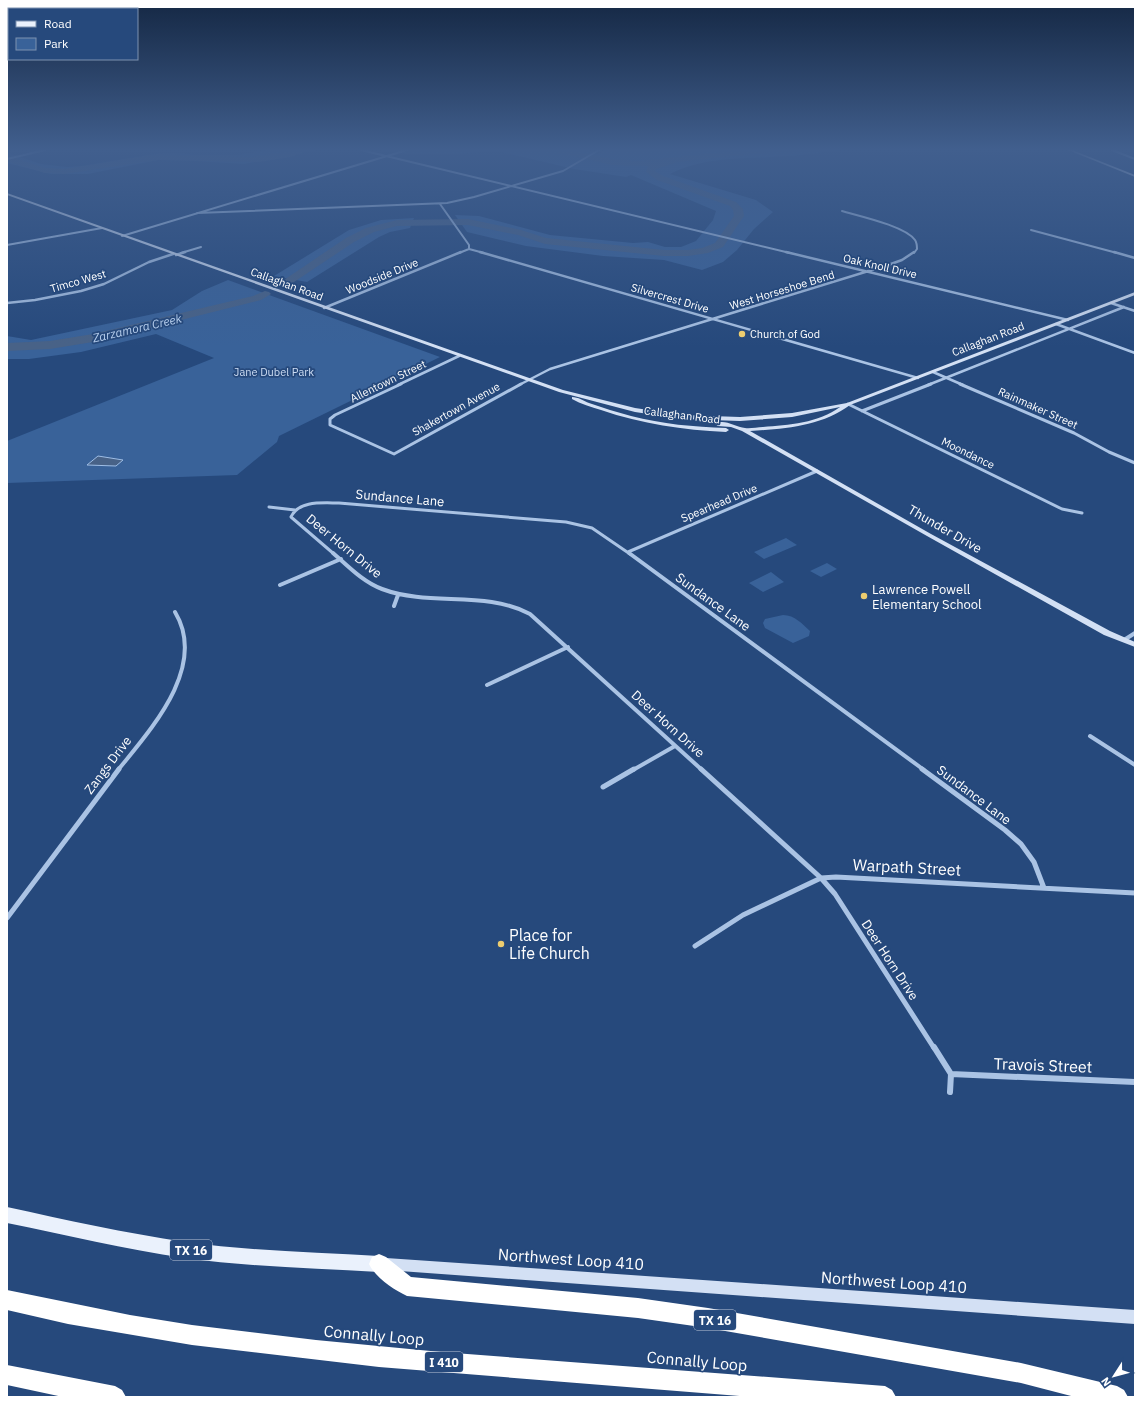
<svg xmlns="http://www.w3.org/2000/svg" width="1142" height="1404" font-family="'IBM Plex Sans',sans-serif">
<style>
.green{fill:#396299}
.water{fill:#486287;stroke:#9ebde5}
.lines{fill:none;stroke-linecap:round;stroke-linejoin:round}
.river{fill:#486287;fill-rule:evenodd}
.street-far5{stroke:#aac3e4;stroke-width:2}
.street-far4{stroke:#aac3e4;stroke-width:2.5}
.street-far3{stroke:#aac3e4;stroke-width:3}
.street-far2{stroke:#aac3e4;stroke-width:4}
.street-far1{stroke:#aac3e4;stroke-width:5}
.street{stroke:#aac3e4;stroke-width:6}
.secondary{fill:#d3e0f4;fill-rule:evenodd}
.primary{fill:#eaf1fc;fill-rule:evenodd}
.highway{fill:#fff;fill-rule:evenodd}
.poi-dot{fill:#edcd6f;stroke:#26497c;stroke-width:1.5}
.labels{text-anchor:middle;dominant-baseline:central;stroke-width:3.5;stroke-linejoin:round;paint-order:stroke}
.far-street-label{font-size:11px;fill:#fff;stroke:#26497c}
.far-poi-label{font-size:11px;fill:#fff;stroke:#26497c;text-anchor:start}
.far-park-label{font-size:11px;fill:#cdddf4;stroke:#26497c}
.far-water-label{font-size:12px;font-style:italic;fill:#b5cdec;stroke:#26497c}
.shield{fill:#26497c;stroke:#bec8d8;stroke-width:1}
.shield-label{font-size:12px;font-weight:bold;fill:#fff}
.street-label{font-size:13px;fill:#fff;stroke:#26497c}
.poi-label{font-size:13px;fill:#fff;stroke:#26497c;text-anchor:start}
.near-street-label{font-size:16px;fill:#fff;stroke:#26497c}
.near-poi-label{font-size:16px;fill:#fff;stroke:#26497c;text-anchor:start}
</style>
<rect width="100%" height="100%" fill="#26497c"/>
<!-- green -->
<path class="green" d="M 7,150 L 11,154 L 41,164 L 67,167 L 82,166 L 154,154 L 175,153 L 199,155 L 237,155 L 270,150 L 317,150 L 244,164 L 163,159 L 88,174 L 51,174 L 7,163 Z
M 381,150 L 587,150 L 597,154 L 608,150 L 840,150 C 822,152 805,155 788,156 C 750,159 704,156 670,174 L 756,200 L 773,212 L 754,229 L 737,250 L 723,262 L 702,270 L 664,260 L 603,256 L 526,246 L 467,232 L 455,215 L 479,216 L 550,235 L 633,243 L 648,242 L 665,247 L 681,247 L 696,241 L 713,220 L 716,211 L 631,175 L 626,177 L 574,169 L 497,151 L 453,154 L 408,154 Z
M 414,218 L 410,228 L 390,232 L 379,237 L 307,282 L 274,276 L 349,230 L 381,220 Z
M 228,280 L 440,357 L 279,436 L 277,442 L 237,475 L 7,483 L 7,441 L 214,358 L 156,334 L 81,352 L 29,359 L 7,359 L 7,336 L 31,340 L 172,310 L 202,291 Z
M 786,538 L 797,545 L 764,559 L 754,552 Z
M 827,563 L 837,569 L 821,577 L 810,571 Z
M 771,572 L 784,582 L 763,592 L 749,583 Z
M 783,615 C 795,615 802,624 810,631 L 809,636 L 793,643 L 765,628 L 763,623 L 765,619 Z"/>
<!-- water -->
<path class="water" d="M 98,456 L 123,460 L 116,466 L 87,465 Z"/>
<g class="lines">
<!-- river -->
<path class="river" d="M 296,150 L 310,150 L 290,157 L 259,162 L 158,160 L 64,174 L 45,173 L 9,162 L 8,160 L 12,157 L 45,168 L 64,169 L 158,154 L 251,157 Z
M 552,150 L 569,150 L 612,159 L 638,161 L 743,150 L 775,150 L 771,152 L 678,162 L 656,169 L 655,171 L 663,176 L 736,202 L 743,209 L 744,216 L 723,247 L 708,253 L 688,256 L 664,256 L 545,244 L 518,235 L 468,225 L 397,226 L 374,232 L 354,242 L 288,286 L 280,286 L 278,284 L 346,238 L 366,228 L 397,220 L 468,219 L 521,230 L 546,238 L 664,250 L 688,250 L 702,248 L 715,243 L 734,216 L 733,210 L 730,206 L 657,180 L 646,172 L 648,166 L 612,165 L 556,152 Z
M 265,291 L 269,292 L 271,294 L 261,300 L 93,342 L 50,349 L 7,351 L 7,343 L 50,341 L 93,334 L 219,304 L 253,296 Z"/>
<!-- street-far5 -->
<path class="street-far5" d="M 361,150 L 790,253
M 1112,150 L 1135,159
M 7,159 L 45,150
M 440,204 L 469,245 L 469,249 L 484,253
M 842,211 C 859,216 905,226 915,240 C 917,243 917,246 917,249 L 914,253
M 197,213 L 447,203 L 474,197 L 563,171 L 599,150
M 1031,230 L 1117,253
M 122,236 L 407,150
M 7,245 L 102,228
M 181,253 L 201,247
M 459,253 L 469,249"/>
<!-- street-far4 -->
<path class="street-far4" d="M 480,252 L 918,378
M 786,252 L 1068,320
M 1114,252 L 1135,258
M 176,255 L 185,252
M 7,303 L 35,300 L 81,291 L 104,284 L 149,262 L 173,254
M 1111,303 L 1135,311
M 324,308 L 461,252
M 1056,324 L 1135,353
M 933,372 L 963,385
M 398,385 L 459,356
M 519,385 L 550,369 L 888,265 L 902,260 L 914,252
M 928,385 L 1124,307"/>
<!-- street-far3 -->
<path class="street-far3" d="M 401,384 L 335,415 L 330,419 L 330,425 L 394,454 L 521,384
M 960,384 L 1074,433 L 1109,452 L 1135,463
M 848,404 L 1062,509 L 1082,513
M 862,411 L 931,384
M 269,507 L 295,510
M 628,552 L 817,471
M 334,554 L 291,517 C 299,500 323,503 339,503 L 566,522 L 592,528 L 630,554"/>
<!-- street-far2 -->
<path class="street-far2" d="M 333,553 C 348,566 363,582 382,589 C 430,607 485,590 530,614 L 702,770
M 629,553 L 924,770
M 280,585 L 341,559
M 394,606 L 398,595
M 1124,640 L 1135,633
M 487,685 L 568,647
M 1090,736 L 1135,765
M 118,770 C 151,729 208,667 175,612
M 633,770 L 675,746"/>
<!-- street-far1 -->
<path class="street-far1" d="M 701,769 L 821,878 L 835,894 L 934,1048
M 922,769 L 1005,830 L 1021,844 L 1034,862 L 1044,888
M 603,787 L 634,769
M 7,918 L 119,769
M 695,946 L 743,915 L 821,878 L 836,877 L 1135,893"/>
<!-- street -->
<path class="street" d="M 934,1047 L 951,1074
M 951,1074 L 1135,1082
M 950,1092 L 951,1074"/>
<!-- secondary -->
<path class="secondary" d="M 1068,150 L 1072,150 L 1135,175 L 1135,177 Z
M 7,193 L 563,390 L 635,408 L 682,415 L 740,417 L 792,413 L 847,403 L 1135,292 L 1135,295 L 850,405 C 822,426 785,429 750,431 L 931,534 L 1110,631 L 1135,642 L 1135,647 L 1104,635 L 927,536 L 742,431 L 731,427 L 718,426 L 715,424 C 724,418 735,427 745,428 C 750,429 757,427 763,427 C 788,425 819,423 840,407 L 792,417 L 740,421 L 682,419 L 635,412 L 559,392 L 7,195 Z
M 572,397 C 578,397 584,401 589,403 C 603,408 617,412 631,416 C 662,424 694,427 726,428 L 729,430 L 726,432 C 683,430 642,424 601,410 C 591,407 581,404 572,399 Z
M 386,1258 L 1135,1310 L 1135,1324 L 386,1270 L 381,1269 L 380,1264 L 381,1259 Z"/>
<!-- primary -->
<path class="primary" d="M 7,1207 C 66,1220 125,1233 186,1242 C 249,1251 315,1252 379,1256 L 385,1258 L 387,1264 L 385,1270 L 379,1272 C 315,1268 249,1267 185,1258 C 125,1249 66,1235 7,1223 Z"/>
<!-- highway -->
<path class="highway" d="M 379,1254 L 386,1257 L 411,1277 L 638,1298 L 708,1308 L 1021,1363 L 1117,1386 L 1124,1390 L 1128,1397 L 1075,1397 L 1021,1383 L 708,1328 L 638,1318 L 407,1296 C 394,1290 375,1277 369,1264 L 372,1257 Z
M 7,1290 L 130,1315 L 192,1325 L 316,1340 L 441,1352 L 885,1386 L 892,1390 L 896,1397 L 752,1397 L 379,1367 L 192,1345 L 68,1324 L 7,1310 Z
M 7,1365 L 115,1386 L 122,1390 L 126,1397 L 63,1397 L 7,1385 Z"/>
</g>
<!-- sky -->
<linearGradient id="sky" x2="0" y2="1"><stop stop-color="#152844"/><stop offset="0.43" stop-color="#415f8e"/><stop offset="1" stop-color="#415f8e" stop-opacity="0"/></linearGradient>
<rect width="1142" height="347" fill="url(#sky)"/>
<!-- markers -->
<g class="poi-dot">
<circle cx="742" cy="334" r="4"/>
<circle cx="864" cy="596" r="4"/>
<circle cx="501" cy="944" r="4"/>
</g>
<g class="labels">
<!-- far-street labels -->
<g class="far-street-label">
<text transform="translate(880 266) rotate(13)">Oak Knoll Drive</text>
<text transform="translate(382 276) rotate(-22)">Woodside Drive</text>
<text transform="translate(78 281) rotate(-16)">Timco West</text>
<text transform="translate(287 284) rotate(20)">Callaghan Road</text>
<text transform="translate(782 290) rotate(-17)">West Horseshoe Bend</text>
<text transform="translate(670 298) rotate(16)">Silvercrest Drive</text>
<text transform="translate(988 339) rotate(-21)">Callaghan Road</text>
<text transform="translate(388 381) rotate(-26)">Allentown Street</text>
<text transform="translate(1038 408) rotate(24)">Rainmaker Street</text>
<text transform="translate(456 409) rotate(-29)">Shakertown Avenue</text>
<text transform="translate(682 415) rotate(7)">Callaghan Road</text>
<text transform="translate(968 453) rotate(26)">Moondance</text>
<text transform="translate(719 503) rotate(-23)">Spearhead Drive</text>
</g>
<!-- far-poi labels -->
<g class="far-poi-label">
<text x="750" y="334">Church of God</text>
</g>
<!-- far-park labels -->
<g class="far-park-label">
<text x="274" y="372">Jane Dubel Park</text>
</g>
<!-- far-water labels -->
<g class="far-water-label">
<text transform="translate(137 328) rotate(-13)">Zarzamora Creek</text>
</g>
<!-- shield labels -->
<g class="shield">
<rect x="170" y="1240" width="42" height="20" rx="3"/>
<rect x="694" y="1310" width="42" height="20" rx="3"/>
<rect x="425" y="1352" width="38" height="20" rx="3"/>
</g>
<g class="shield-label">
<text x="191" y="1250">TX 16</text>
<text x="715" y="1320">TX 16</text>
<text x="444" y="1362">I 410</text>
</g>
<!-- street labels -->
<g class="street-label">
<text transform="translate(400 498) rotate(5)">Sundance Lane</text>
<text transform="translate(945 529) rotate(30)">Thunder Drive</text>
<text transform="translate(344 546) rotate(39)">Deer Horn Drive</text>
<text transform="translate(713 602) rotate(36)">Sundance Lane</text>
<text transform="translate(668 724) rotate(42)">Deer Horn Drive</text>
<text transform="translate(108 765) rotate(-53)">Zangs Drive</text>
<text transform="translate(974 795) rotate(37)">Sundance Lane</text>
<text transform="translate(890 960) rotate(57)">Deer Horn Drive</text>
</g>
<!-- poi labels -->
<g class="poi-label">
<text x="872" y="589">Lawrence Powell<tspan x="872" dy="15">Elementary School</tspan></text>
</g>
<!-- near-street labels -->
<g class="near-street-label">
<text transform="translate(907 867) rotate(3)">Warpath Street</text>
<text transform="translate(1043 1065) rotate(2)">Travois Street</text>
<text transform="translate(571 1259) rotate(4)">Northwest Loop 410</text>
<text transform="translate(894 1282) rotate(4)">Northwest Loop 410</text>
<text transform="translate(374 1335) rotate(5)">Connally Loop</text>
<text transform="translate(697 1361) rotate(5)">Connally Loop</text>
</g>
<!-- near-poi labels -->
<g class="near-poi-label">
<text x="509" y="935">Place for<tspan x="509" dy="18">Life Church</tspan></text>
</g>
</g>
<!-- border -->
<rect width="1142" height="1404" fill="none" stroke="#ffffff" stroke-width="16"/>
<!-- legend -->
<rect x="8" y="8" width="130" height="52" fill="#26497c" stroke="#7d92b0"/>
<rect x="16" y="21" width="20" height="6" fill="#eaf1fc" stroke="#7d92b0"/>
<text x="44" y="28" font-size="12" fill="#ffffff">Road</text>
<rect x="16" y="38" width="20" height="12" fill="#396299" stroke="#7d92b0"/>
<text x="44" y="48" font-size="12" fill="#ffffff">Park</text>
<!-- north arrow -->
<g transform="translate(1114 1376) rotate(234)" stroke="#26497c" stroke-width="3" paint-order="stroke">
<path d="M0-3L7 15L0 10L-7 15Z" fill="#ffffff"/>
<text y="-6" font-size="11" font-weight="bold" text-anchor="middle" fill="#ffffff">N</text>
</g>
</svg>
